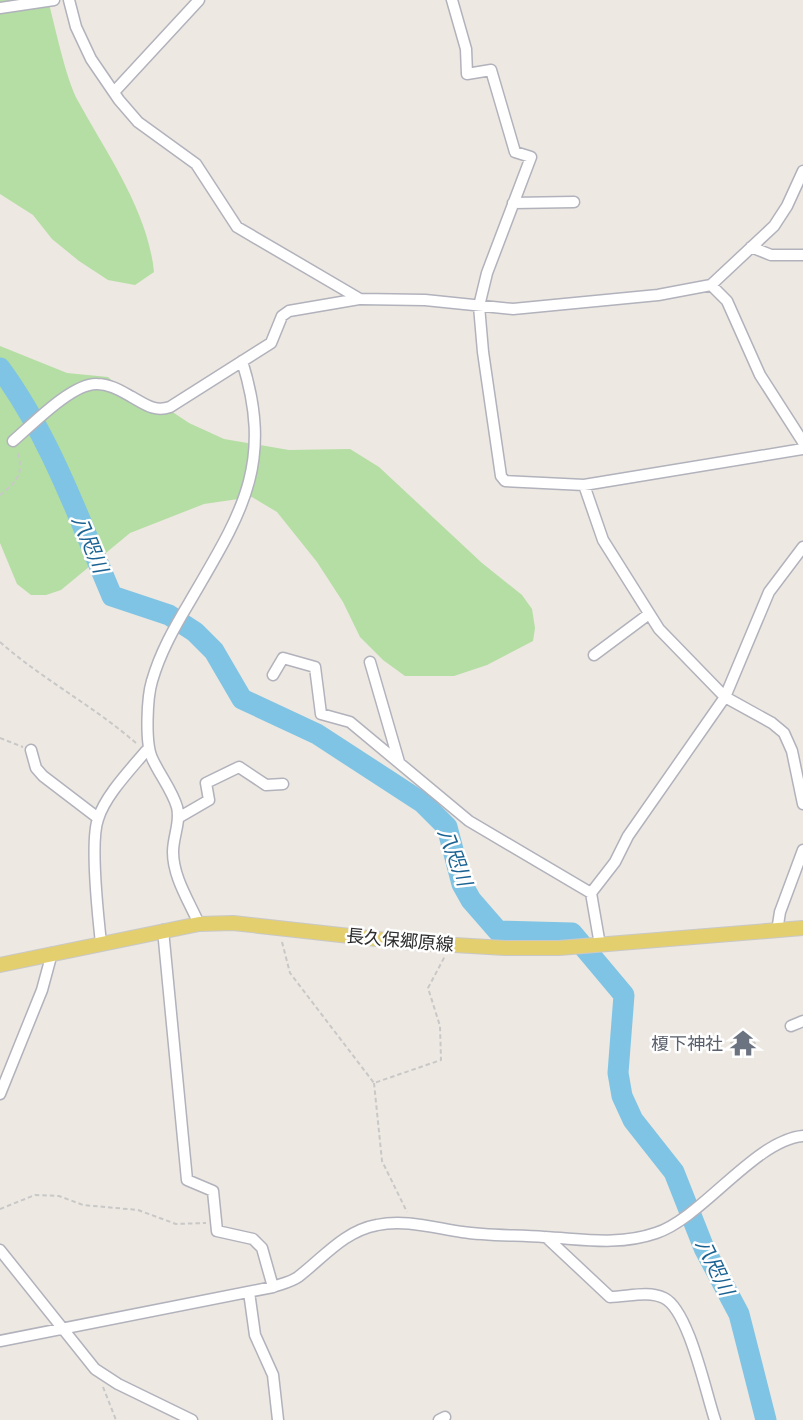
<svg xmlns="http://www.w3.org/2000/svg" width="803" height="1420" font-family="Roboto,'Noto Sans JP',sans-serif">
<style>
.green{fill:#b4dea3}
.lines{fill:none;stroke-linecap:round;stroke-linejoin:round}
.river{stroke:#7fc4e4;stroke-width:21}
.building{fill:#c6c2bc}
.minor-casing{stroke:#b1b2bc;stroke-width:13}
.major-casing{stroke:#c8c8c8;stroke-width:16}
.path{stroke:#c8c8c8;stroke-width:2;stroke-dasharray:4.5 3;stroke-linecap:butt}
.minor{stroke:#fff;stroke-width:10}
.major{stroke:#e4cf6f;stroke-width:14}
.labels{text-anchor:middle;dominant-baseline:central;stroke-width:5;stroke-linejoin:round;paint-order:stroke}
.street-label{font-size:18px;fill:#2d2d2d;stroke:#fff}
.worship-label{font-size:18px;fill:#5b616d;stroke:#fff;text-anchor:end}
.water-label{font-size:20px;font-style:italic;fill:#1b6393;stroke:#fff}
</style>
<rect width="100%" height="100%" fill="#ede8e1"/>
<!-- green -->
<path class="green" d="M 0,0 L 48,0 C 55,26 66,80 78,101 C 107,154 148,211 154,272 L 135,285 L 108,280 L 79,261 L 52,239 L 33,215 L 0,194 Z
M 0,346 L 67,373 L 108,377 L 127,395 L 165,407 L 189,423 L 224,439 L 289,450 L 350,449 L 379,467 L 482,563 L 522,595 L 532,609 L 535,628 L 533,641 L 487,665 L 454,676 L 405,676 L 383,660 L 360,637 L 343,602 L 317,562 L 277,512 L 252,497 L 204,504 L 130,533 L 61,590 L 46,595 L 31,595 L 17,584 L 0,543 Z"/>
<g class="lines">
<!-- river -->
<path class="river" d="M 0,368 C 50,436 79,519 112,596 L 169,615 L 195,632 L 214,651 L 242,699 L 317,734 L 423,803 L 447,827 L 462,884 L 471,900 L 498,931 L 572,933 L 624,995 L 618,1073 L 622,1096 L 633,1120 L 674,1172 L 704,1248 L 739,1314 L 766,1420"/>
</g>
<!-- building -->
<path class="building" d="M 753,1036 L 756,1044 L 733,1050 L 730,1042 Z"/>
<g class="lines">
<!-- minor casing -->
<g class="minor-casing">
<path id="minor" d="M 69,0 L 76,27 L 91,59 L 119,100 L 138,122 L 196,164 L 237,227 L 360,299 L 425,300 L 513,309 L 658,295 L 711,285 L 727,301 L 760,375 L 803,442
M 452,0 L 466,49 L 467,74 L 491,70 L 515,152 L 531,157 L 487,273 L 479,306 L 483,352 L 501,476 L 505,481 L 584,485 L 803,449
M 0,8 L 54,0
M 114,92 L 199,0
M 513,203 L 574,202
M 751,247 L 771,255 L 803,255
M 711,285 L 774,226 L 787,206 L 803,171
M 13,441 C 32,425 72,383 97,384 C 110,384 121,391 132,397 C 146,405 155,412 170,407 L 271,343 L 282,316 L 289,311 L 359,299
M 584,485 L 603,540 L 659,629 L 725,697 L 772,723 L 784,733 L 792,751 L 803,804
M 594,655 L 649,614
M 370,662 L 399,762
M 273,675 L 283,658 L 315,667 L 321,714 L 350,722 L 469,821 L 591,893
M 31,750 L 36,768 L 43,776 L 98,818
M 178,818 L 209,800 L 206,783 L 239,767 L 266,785 L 283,784
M 199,924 C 189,901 173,877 173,852 C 173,836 181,822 177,807 C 172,790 159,774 152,758 C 145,743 147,697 152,681 C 160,653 174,628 189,603 C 240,515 275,466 242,361
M 163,930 L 187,1180 L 213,1191 L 217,1231 L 253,1239 L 262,1248 L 273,1287
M 777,931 L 780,912 L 803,850
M 101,943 C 98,916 90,841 98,819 C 105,796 130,770 146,751
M 600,945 L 591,893 L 615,862 L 628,836 L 725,697 L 769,592 L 803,547
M 791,1026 L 803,1021
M 0,1094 L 42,990 L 52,953
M 546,1237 L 610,1297 C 627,1297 648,1290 664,1298 C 689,1310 706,1394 715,1420
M 0,1250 L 95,1369 L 118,1384 L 192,1420
M 249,1292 L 255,1335 L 273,1375 L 278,1420
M 0,1341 L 273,1287 C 281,1284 291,1282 298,1277 C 323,1258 344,1231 377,1225 C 405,1219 434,1228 462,1232 C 489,1236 517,1235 544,1237 C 583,1239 618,1246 656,1233 C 702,1218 755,1140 803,1136
M 439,1420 L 445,1417"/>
</g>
<!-- major casing -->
<g class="major-casing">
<path id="major" d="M 0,965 L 199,924 L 233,923 L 404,942 L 505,948 L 559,948 L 803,928"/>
</g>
<!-- path -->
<path class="path" d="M 0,495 C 17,482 25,473 17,451
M 0,642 C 43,680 94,706 137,744
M 0,738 L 23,747
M 282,942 L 290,973 L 374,1083 L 441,1060 L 440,1026 L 428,988 L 445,956
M 374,1083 L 382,1161 L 407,1212
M 0,1209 L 35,1195 L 59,1196 L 83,1205 L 138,1210 L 176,1224 L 206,1223
M 103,1387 L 116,1420"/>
<!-- minor -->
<use href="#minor" class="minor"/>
<!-- major -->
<use href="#major" class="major"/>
</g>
<!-- icons -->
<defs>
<g id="temple-bare" transform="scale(2.07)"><path d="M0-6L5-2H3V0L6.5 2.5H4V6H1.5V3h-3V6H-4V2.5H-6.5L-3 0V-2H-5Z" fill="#6b7280" stroke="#fff" stroke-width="2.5" paint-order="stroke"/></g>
</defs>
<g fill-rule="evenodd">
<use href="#temple-bare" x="743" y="1043"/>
</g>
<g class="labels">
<!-- street labels -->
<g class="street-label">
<text transform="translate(400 940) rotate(5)">長久保郷原線</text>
</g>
<!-- worship labels -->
<g class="worship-label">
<text x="723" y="1043">榎下神社</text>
</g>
<!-- water labels -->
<g class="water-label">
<text transform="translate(90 544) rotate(67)">八咫川</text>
<text transform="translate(455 857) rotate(69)">八咫川</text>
<text transform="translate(715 1267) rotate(64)">八咫川</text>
</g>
</g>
</svg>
